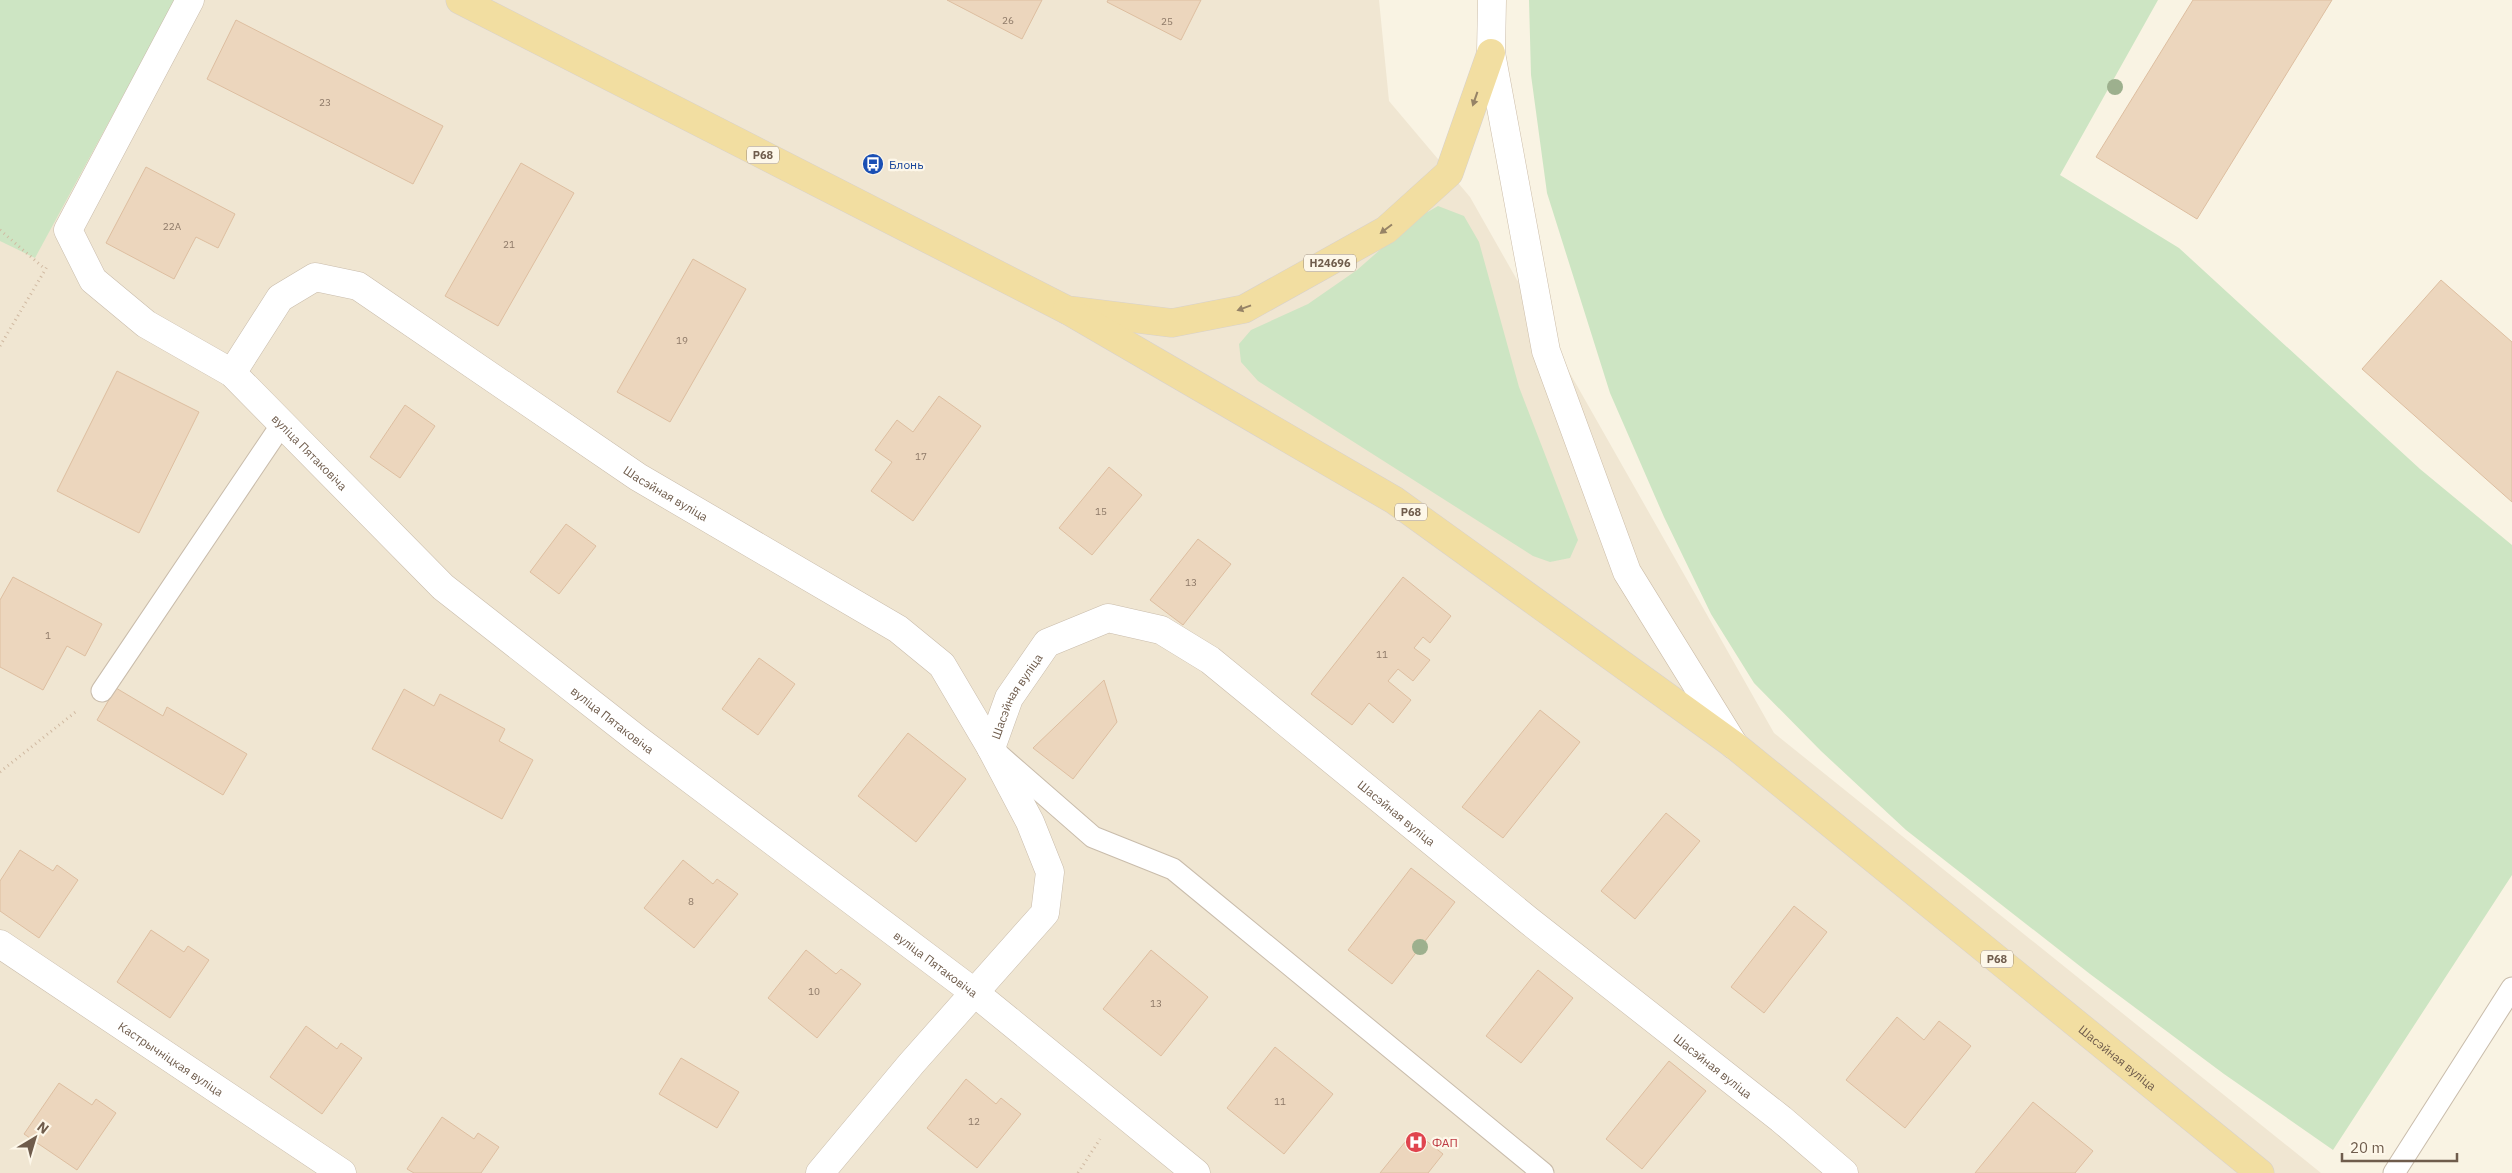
<svg xmlns="http://www.w3.org/2000/svg" width="2512" height="1173" font-family="'IBM Plex Sans',sans-serif">
<style>
.residential{fill:#f0e6d2}
.green{fill:#cde5c3}
.building{fill:#ecd6bd;stroke:#ddbea0}
.lines{fill:none;stroke-linecap:round;stroke-linejoin:round}
.lane-casing{stroke:#c9bcab;stroke-width:23}
.street-casing{stroke:#c9bcab;stroke-width:29}
.secondary-casing{stroke:#ccbda9;stroke-width:29}
.primary-casing{stroke:#d7d1cd;stroke-width:29}
.path{stroke:#d0b9a1;stroke-width:3;stroke-dasharray:1 4;stroke-linecap:butt}
.lane{stroke:#fff;stroke-width:21}
.street{stroke:#fff;stroke-width:28}
.secondary{stroke:#fff;stroke-width:28}
.primary{stroke:#f2dea1;stroke-width:28}
.tree{fill:#9db08e}
.oneway{fill:#968366}
.labels{text-anchor:middle;dominant-baseline:central;stroke-width:4.5;stroke-linejoin:round;paint-order:stroke}
.number-label{font-size:10px;fill:#8e7a68}
.shield{fill:#fdf7e9;stroke:#9a8a7b;stroke-width:1}
.shield-label{font-size:11px;font-weight:bold;fill:#6f5c4c}
.transit-label{font-size:12px;fill:#164399;stroke:#fdf7e9;text-anchor:start}
.street-label{font-size:12px;fill:#6f5c4c;stroke:#fdf7e9}
.health-label{font-size:12px;fill:#be3a42;stroke:#fdf7e9;text-anchor:start}
</style>
<rect width="100%" height="100%" fill="#f9f3e3"/>
<!-- residential -->
<path class="residential" d="M 0,0 L 1379,0 L 1389,101 L 1470,197 L 1774,733 L 2321,1173 L 0,1173 Z"/>
<!-- green -->
<path class="green" d="M 0,0 L 175,0 L 35,258 L 0,241 Z
M 1529,0 L 2158,0 L 2060,175 L 2179,248 L 2420,469 L 2512,545 L 2512,875 L 2333,1150 L 2224,1074 L 2090,974 L 1906,830 L 1821,751 L 1754,683 L 1711,614 L 1664,517 L 1610,393 L 1547,193 L 1531,75 Z
M 1438,206 L 1464,216 L 1479,242 L 1519,387 L 1578,540 L 1570,558 L 1550,562 L 1533,556 L 1258,381 L 1241,362 L 1239,344 L 1251,330 L 1308,304 L 1357,270 L 1414,220 Z"/>
<!-- building -->
<path class="building" d="M 947,0 L 1042,0 L 1022,39 Z
M 1108,0 L 1201,0 L 1181,40 L 1107,2 Z
M 2193,0 L 2332,0 L 2197,219 L 2096,157 Z
M 236,20 L 443,126 L 413,184 L 207,79 Z
M 521,163 L 574,193 L 498,326 L 445,296 Z
M 146,167 L 235,214 L 218,248 L 196,237 L 174,279 L 106,243 Z
M 693,259 L 746,289 L 670,422 L 617,392 Z
M 2441,280 L 2512,342 L 2512,502 L 2362,369 Z
M 117,371 L 199,412 L 139,533 L 57,491 Z
M 939,396 L 981,426 L 913,521 L 871,491 L 892,462 L 875,450 L 897,420 L 913,432 Z
M 405,405 L 435,426 L 400,478 L 370,457 Z
M 1109,467 L 1142,495 L 1092,555 L 1059,528 Z
M 566,524 L 596,546 L 559,594 L 530,572 Z
M 1198,539 L 1231,564 L 1183,625 L 1150,600 Z
M 13,577 L 102,624 L 85,656 L 67,646 L 43,690 L 0,667 L 0,600 Z
M 1403,577 L 1451,616 L 1430,643 L 1423,637 L 1414,648 L 1430,660 L 1413,681 L 1398,669 L 1388,681 L 1411,700 L 1393,723 L 1369,703 L 1352,725 L 1311,694 Z
M 759,658 L 795,684 L 758,735 L 722,709 Z
M 1104,680 L 1117,722 L 1073,779 L 1033,748 Z
M 116,688 L 163,716 L 167,707 L 247,754 L 223,795 L 97,720 Z
M 404,689 L 434,706 L 440,694 L 505,729 L 499,741 L 533,760 L 502,819 L 372,749 Z
M 1540,710 L 1580,742 L 1503,838 L 1462,807 Z
M 908,733 L 966,779 L 916,842 L 858,796 Z
M 1666,813 L 1700,841 L 1635,919 L 1601,891 Z
M 20,850 L 53,871 L 57,865 L 78,880 L 39,938 L 0,911 L 0,881 Z
M 683,860 L 713,884 L 717,879 L 738,894 L 694,948 L 644,908 Z
M 1411,868 L 1455,902 L 1392,984 L 1348,950 Z
M 1794,906 L 1827,932 L 1764,1013 L 1731,987 Z
M 151,930 L 184,952 L 188,946 L 209,960 L 170,1018 L 117,982 Z
M 806,950 L 836,974 L 841,969 L 861,984 L 817,1038 L 768,998 Z
M 1151,950 L 1208,997 L 1161,1056 L 1103,1009 Z
M 1538,970 L 1573,998 L 1521,1063 L 1486,1036 Z
M 1897,1017 L 1924,1040 L 1939,1021 L 1971,1046 L 1905,1128 L 1846,1080 Z
M 306,1026 L 337,1049 L 341,1043 L 362,1058 L 322,1114 L 270,1077 Z
M 1275,1047 L 1333,1094 L 1284,1154 L 1227,1108 Z
M 681,1058 L 739,1092 L 717,1128 L 659,1094 Z
M 1669,1061 L 1706,1091 L 1642,1169 L 1606,1139 Z
M 966,1079 L 996,1104 L 1001,1098 L 1021,1114 L 977,1168 L 927,1128 Z
M 59,1083 L 92,1105 L 96,1099 L 116,1113 L 77,1170 L 24,1134 Z
M 2033,1102 L 2093,1151 L 2075,1173 L 1975,1173 Z
M 442,1117 L 474,1139 L 478,1133 L 499,1147 L 481,1173 L 414,1173 L 407,1169 Z
M 1414,1131 L 1443,1154 L 1428,1173 L 1380,1173 Z"/>
<g class="lines">
<!-- lane casing -->
<g class="lane-casing">
<path id="lane" d="M 102,691 L 282,424
M 999,755 L 1093,837 L 1173,869 L 1543,1173
M 2394,1173 L 2512,988"/>
</g>
<!-- street casing -->
<g class="street-casing">
<g id="street">
<path id="s1" d="M 190,0 L 68,230 L 93,280 L 146,324 L 232,373 L 443,587 L 637,739 L 975,993 L 1196,1173"/>
<path id="s2" d="M 232,373 L 280,298 L 315,277 L 358,286 L 638,477 L 898,629 L 942,665 L 991,748 L 1030,822 L 1050,872 L 1045,913 L 911,1064 L 820,1173"/>
<path id="s3" d="M 991,748 L 1009,698 L 1047,643 L 1108,618 L 1161,630 L 1210,660 L 1528,920 L 1781,1119 L 1844,1173"/>
<path id="s4" d="M 0,944 L 342,1173"/>
</g>
</g>
<!-- secondary casing -->
<g class="secondary-casing">
<path id="secondary" d="M 1492,0 L 1491,53 L 1546,351 L 1627,572 L 1734,745"/>
</g>
<!-- primary casing -->
<g class="primary-casing">
<g id="primary">
<path d="M 460,0 L 1067,310 L 1172,323 L 1244,309 L 1386,230 L 1449,173 L 1491,53"/>
<path id="s5" d="M 1067,310 L 1394,500 L 1734,745 L 2260,1173"/>
</g>
</g>
<!-- path -->
<path class="path" d="M 0,230 L 45,269
M 0,346 L 48,265
M 0,772 L 78,710
M 1078,1173 L 1100,1139"/>
<!-- lane -->
<use href="#lane" class="lane"/>
<!-- street -->
<use href="#street" class="street"/>
<!-- secondary -->
<use href="#secondary" class="secondary"/>
<!-- primary -->
<use href="#primary" class="primary"/>
</g>
<!-- trees -->
<g class="tree">
<circle cx="2115" cy="87" r="8"/>
<circle cx="1420" cy="947" r="8"/>
</g>
<!-- one-way arrows -->
<defs><path id="oneway-solid" d="M-6-.8H1V-3.2L6.5 0L1 3.2V.8H-6Z" transform="scale(1.25)"/></defs>
<g class="oneway">
<use href="#oneway-solid" transform="translate(1475 99) rotate(109)"/>
<use href="#oneway-solid" transform="translate(1386 229) rotate(143)"/>
<use href="#oneway-solid" transform="translate(1244 308) rotate(160)"/>
</g>
<!-- icons -->
<defs>
<g id="bus-disc" transform="scale(1.125)"><circle r="9.5" fill="#1a4fb4" stroke="#fdf7e9"/><path d="M-5-6H5V4H4V6H2V4H-2V6H-4V4H-5ZM-3.5-4V0h7V-4ZM-3.5 1.2v1.5H-2V1.2ZM2 1.2v1.5H3.5V1.2Z" fill="#fff"/></g>
<g id="hospital-disc" transform="scale(1.125)"><circle r="9.5" fill="#e0444e" stroke="#fdf7e9"/><path d="M-5-5h3v3.5h4V-5h3V5h-3V1.5h-4V5h-3Z" fill="#fff"/></g>
</defs>
<g fill-rule="evenodd">
<use href="#bus-disc" x="873" y="164"/>
<use href="#hospital-disc" x="1416" y="1142"/>
</g>
<g class="labels">
<!-- number labels -->
<g class="number-label">
<text x="1008" y="20">26</text>
<text x="1167" y="21">25</text>
<text x="325" y="102">23</text>
<text x="172" y="226">22А</text>
<text x="509" y="244">21</text>
<text x="682" y="340">19</text>
<text x="921" y="456">17</text>
<text x="1101" y="511">15</text>
<text x="1191" y="582">13</text>
<text x="48" y="635">1</text>
<text x="1382" y="654">11</text>
<text x="691" y="901">8</text>
<text x="814" y="991">10</text>
<text x="1156" y="1003">13</text>
<text x="1280" y="1101">11</text>
<text x="974" y="1121">12</text>
</g>
<!-- shield labels -->
<g class="shield">
<rect x="747" y="146.5" width="32" height="17" rx="4"/>
<rect x="1304" y="254.5" width="52" height="17" rx="4"/>
<rect x="1395" y="503.5" width="32" height="17" rx="4"/>
<rect x="1981" y="950.5" width="32" height="17" rx="4"/>
</g>
<g class="shield-label">
<text x="763" y="155">Р68</text>
<text x="1330" y="263">Н24696</text>
<text x="1411" y="512">Р68</text>
<text x="1997" y="959">Р68</text>
</g>
<!-- transit labels -->
<g class="transit-label">
<text x="889" y="164">Блонь</text>
</g>
<!-- street labels -->
<g class="street-label">
<text stroke="none"><textPath href="#s1" startOffset="595">вуліца Пятаковіча</textPath></text>
<text stroke="none"><textPath href="#s2" startOffset="545">Шасэйная вуліца</textPath></text>
<text stroke="none"><textPath href="#s3" startOffset="58">Шасэйная вуліца</textPath></text>
<text stroke="none"><textPath href="#s1" startOffset="1000">вуліца Пятаковіча</textPath></text>
<text stroke="none"><textPath href="#s3" startOffset="539">Шасэйная вуліца</textPath></text>
<text stroke="none"><textPath href="#s1" startOffset="1405">вуліца Пятаковіча</textPath></text>
<text stroke="none"><textPath href="#s5" startOffset="1292">Шасэйная вуліца</textPath></text>
<text stroke="none"><textPath href="#s4" startOffset="206">Кастрычніцкая вуліца</textPath></text>
<text stroke="none"><textPath href="#s3" startOffset="944">Шасэйная вуліца</textPath></text>
</g>
<!-- health labels -->
<g class="health-label">
<text x="1432" y="1142">ФАП</text>
</g>
</g>
<!-- north arrow -->
<g transform="translate(35 1138) rotate(38)" stroke="#fdf7e9" stroke-width="4" paint-order="stroke">
<path d="M0-4L9 19L0 12L-9 19Z" fill="#6f5c4c"/>
<text y="-8" font-size="14" font-weight="bold" text-anchor="middle" fill="#6f5c4c">N</text>
</g>
<!-- scale -->
<path d="M2342 1153v8h115v-8" fill="none" stroke="#6f5c4c" stroke-width="2.5"/>
<text x="2350" y="1153" font-size="15" fill="#6f5c4c" stroke="#fdf7e9" stroke-width="4" paint-order="stroke">20 m</text>
</svg>
